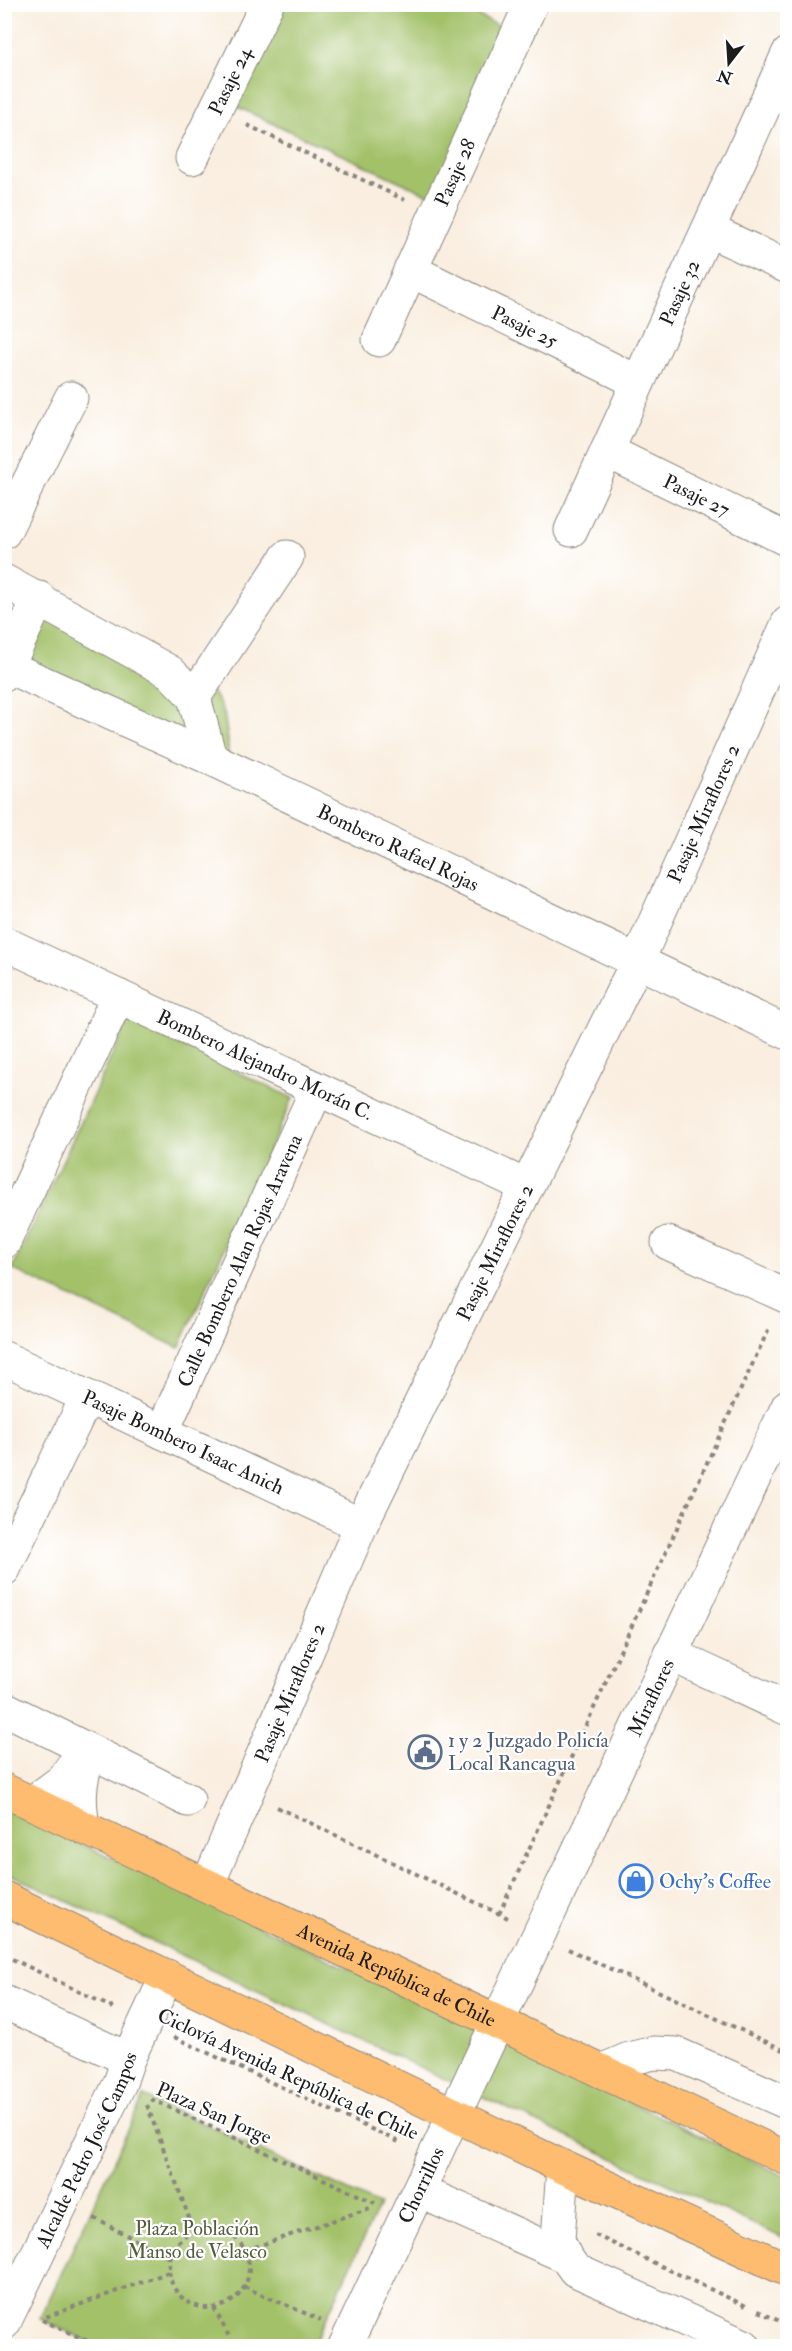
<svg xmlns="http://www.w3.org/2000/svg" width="792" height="2351" font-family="'IM FELL Double Pica',serif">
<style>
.green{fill:#a3c169;stroke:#606e42;stroke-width:1.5}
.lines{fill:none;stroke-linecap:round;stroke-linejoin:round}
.minor-casing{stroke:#8a857e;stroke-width:35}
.major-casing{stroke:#8a857e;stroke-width:35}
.path{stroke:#8a857e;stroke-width:4;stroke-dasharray:4.5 4.5;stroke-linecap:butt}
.minor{stroke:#fff;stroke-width:33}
.major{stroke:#fdbc70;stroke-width:33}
.labels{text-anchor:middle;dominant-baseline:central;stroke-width:4.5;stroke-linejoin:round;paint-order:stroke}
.street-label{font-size:20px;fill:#1c1c1c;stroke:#fff}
.service-label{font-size:20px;fill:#4e5e75;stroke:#fff;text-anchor:start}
.shop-label{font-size:20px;fill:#366cbe;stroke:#fff;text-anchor:start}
.park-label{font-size:20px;fill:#525e3b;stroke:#fff}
</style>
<rect width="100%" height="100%" fill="#fff"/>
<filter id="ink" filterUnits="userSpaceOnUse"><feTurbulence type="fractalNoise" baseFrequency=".0167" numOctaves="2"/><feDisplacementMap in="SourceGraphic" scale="12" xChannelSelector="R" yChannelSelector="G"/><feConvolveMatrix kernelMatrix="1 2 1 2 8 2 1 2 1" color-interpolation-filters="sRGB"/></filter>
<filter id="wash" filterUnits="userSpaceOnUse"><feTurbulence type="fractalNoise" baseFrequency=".008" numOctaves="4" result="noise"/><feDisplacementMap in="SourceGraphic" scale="24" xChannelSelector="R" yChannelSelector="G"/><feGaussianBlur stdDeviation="1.35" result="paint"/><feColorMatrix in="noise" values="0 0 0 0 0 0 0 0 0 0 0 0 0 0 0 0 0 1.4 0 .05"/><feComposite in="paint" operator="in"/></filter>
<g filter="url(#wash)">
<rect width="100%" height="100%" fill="#f9eedf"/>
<!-- green -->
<path class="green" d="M 267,5 L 457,5 L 517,35 L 442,201 L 220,99 Z
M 37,600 L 212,691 L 224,712 L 228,740 L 228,770 L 9,663 Z
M 128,1021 L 293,1098 L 179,1348 L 12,1269 Z
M 4,1809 L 240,1917 L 787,2177 L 787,2240 L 5,1872 Z
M 144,2096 L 379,2205 L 313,2346 L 98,2346 L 40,2319 Z"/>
</g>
<g filter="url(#ink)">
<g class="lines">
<!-- minor casing -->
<g class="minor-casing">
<g id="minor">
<path id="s1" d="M 192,158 L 267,4"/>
<path d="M 708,230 L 788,267"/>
<path id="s2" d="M 410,270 L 638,382"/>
<path id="s3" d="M 379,340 L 531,4"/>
<path id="s4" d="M 607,451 L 788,540"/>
<path id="s5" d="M 571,530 L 788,54"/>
<path d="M 4,532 L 71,398"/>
<path d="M 4,581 L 170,672 L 194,697 L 210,758"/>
<path id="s6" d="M 8,667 L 210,758 L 788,1033"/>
<path d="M 4,674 L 39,598"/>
<path d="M 194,697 L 287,557"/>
<path id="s7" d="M 4,943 L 526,1186"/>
<path d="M 4,1242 L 118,996"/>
<path d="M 668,1243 L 788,1297"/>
<path id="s8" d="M 4,1358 L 361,1525"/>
<path id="s9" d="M 162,1432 L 317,1089"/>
<path d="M 4,1569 L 87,1397"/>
<path d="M 670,1654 L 788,1709"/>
<path d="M 4,1708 L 188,1800"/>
<path d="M 32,1803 L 63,1780 L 84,1750"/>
<path d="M 83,1827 C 78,1795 80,1782 89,1751"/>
<path id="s10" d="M 208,1884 L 361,1525 L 638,960 L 788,623"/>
<path d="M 4,2002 L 128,2059"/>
<path d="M 601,2071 L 629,2059 L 654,2053 L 677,2054 L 788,2103"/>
<path d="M 563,2167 L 558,2240 L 565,2256 L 575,2270 L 744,2346"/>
<path d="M 419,2191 L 565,2256"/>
<path id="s11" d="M 4,2323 L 120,2083 L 128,2059 L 167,1976"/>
<path id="s12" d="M 345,2346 L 788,1406"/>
</g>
</g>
<!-- major casing -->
<g class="major-casing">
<g id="major">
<path id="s13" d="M 4,1790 L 788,2159"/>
<path d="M 4,1898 L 563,2167 L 788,2270"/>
</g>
</g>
<!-- path -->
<path class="path" d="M 247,125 L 405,200
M 277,1807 L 508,1918
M 499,1914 L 770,1326
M 568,1949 L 788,2052
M 4,1955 L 113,2008
M 174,2037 L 401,2143
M 151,2099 L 375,2203
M 147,2105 L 194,2231
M 94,2218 L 170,2258
M169 2268a40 40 0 1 1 80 0a40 40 0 1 1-80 0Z
M 595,2235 L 746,2306
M 246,2250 L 373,2207
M 244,2287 L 321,2320
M 214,2308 L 234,2346
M 758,2311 L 788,2325
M 46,2317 L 169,2272
M 42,2320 L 98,2346"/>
<!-- minor -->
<use href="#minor" class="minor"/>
<!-- major -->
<use href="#major" class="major"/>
</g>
</g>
<!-- icons -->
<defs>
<g id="civic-ring" transform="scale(1.725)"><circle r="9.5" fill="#fff" stroke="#5c6f8a" stroke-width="1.5"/><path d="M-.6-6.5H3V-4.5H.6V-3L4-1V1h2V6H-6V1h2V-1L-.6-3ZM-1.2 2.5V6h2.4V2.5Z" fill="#5c6f8a"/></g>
<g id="shop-ring" transform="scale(1.725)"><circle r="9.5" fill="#fff" stroke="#3f7fe0" stroke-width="1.5"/><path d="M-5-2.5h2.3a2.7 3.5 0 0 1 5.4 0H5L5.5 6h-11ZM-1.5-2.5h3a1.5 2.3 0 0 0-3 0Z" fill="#3f7fe0"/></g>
</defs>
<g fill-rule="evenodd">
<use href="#civic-ring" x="425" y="1752"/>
<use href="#shop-ring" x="636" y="1881"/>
</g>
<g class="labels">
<!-- street labels -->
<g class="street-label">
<text stroke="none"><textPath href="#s1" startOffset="86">Pasaje 24</textPath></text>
<text stroke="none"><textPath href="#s3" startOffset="184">Pasaje 28</textPath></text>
<text stroke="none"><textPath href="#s5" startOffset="261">Pasaje 32</textPath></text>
<text stroke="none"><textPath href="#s2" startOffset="128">Pasaje 25</textPath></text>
<text stroke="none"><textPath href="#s4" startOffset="100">Pasaje 27</textPath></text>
<text stroke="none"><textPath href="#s10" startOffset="1180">Pasaje Miraflores 2</textPath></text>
<text stroke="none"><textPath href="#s6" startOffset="430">Bombero Rafael Rojas</textPath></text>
<text stroke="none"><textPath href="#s7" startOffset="288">Bombero Alejandro Morán C.</textPath></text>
<text stroke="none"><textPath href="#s10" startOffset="694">Pasaje Miraflores 2</textPath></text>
<text stroke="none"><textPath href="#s9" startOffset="188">Calle Bombero Alan Rojas Aravena</textPath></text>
<text stroke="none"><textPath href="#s8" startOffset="198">Pasaje Bombero Isaac Anich</textPath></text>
<text stroke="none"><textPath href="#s10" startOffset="208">Pasaje Miraflores 2</textPath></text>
<text stroke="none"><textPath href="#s12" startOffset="717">Miraflores</textPath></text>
<text stroke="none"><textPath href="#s13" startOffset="434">Avenida República de Chile</textPath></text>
<text transform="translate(288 2074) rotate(25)">Ciclovía Avenida República de Chile</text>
<text transform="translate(214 2113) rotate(24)">Plaza San Jorge</text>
<text stroke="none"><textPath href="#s11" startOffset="192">Alcalde Pedro José Campos</textPath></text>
<text stroke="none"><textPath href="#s12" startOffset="178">Chorrillos</textPath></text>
</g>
<!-- service labels -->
<g class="service-label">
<text x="448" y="1740">1 y 2 Juzgado Policía<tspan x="448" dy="23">Local Rancagua</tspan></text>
</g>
<!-- shop labels -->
<g class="shop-label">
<text x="659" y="1881">Ochy's Coffee</text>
</g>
<!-- park labels -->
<g class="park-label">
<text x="197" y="2228">Plaza Población<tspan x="197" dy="23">Manso de Velasco</tspan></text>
</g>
</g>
<!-- margin -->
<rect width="792" height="2351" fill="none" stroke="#fff" stroke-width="24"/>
<!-- north arrow -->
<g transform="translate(729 63) rotate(197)" stroke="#ffffff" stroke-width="4.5" paint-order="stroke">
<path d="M0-4.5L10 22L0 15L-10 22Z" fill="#1c1c1c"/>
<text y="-9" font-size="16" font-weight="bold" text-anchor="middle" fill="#1c1c1c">N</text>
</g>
</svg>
